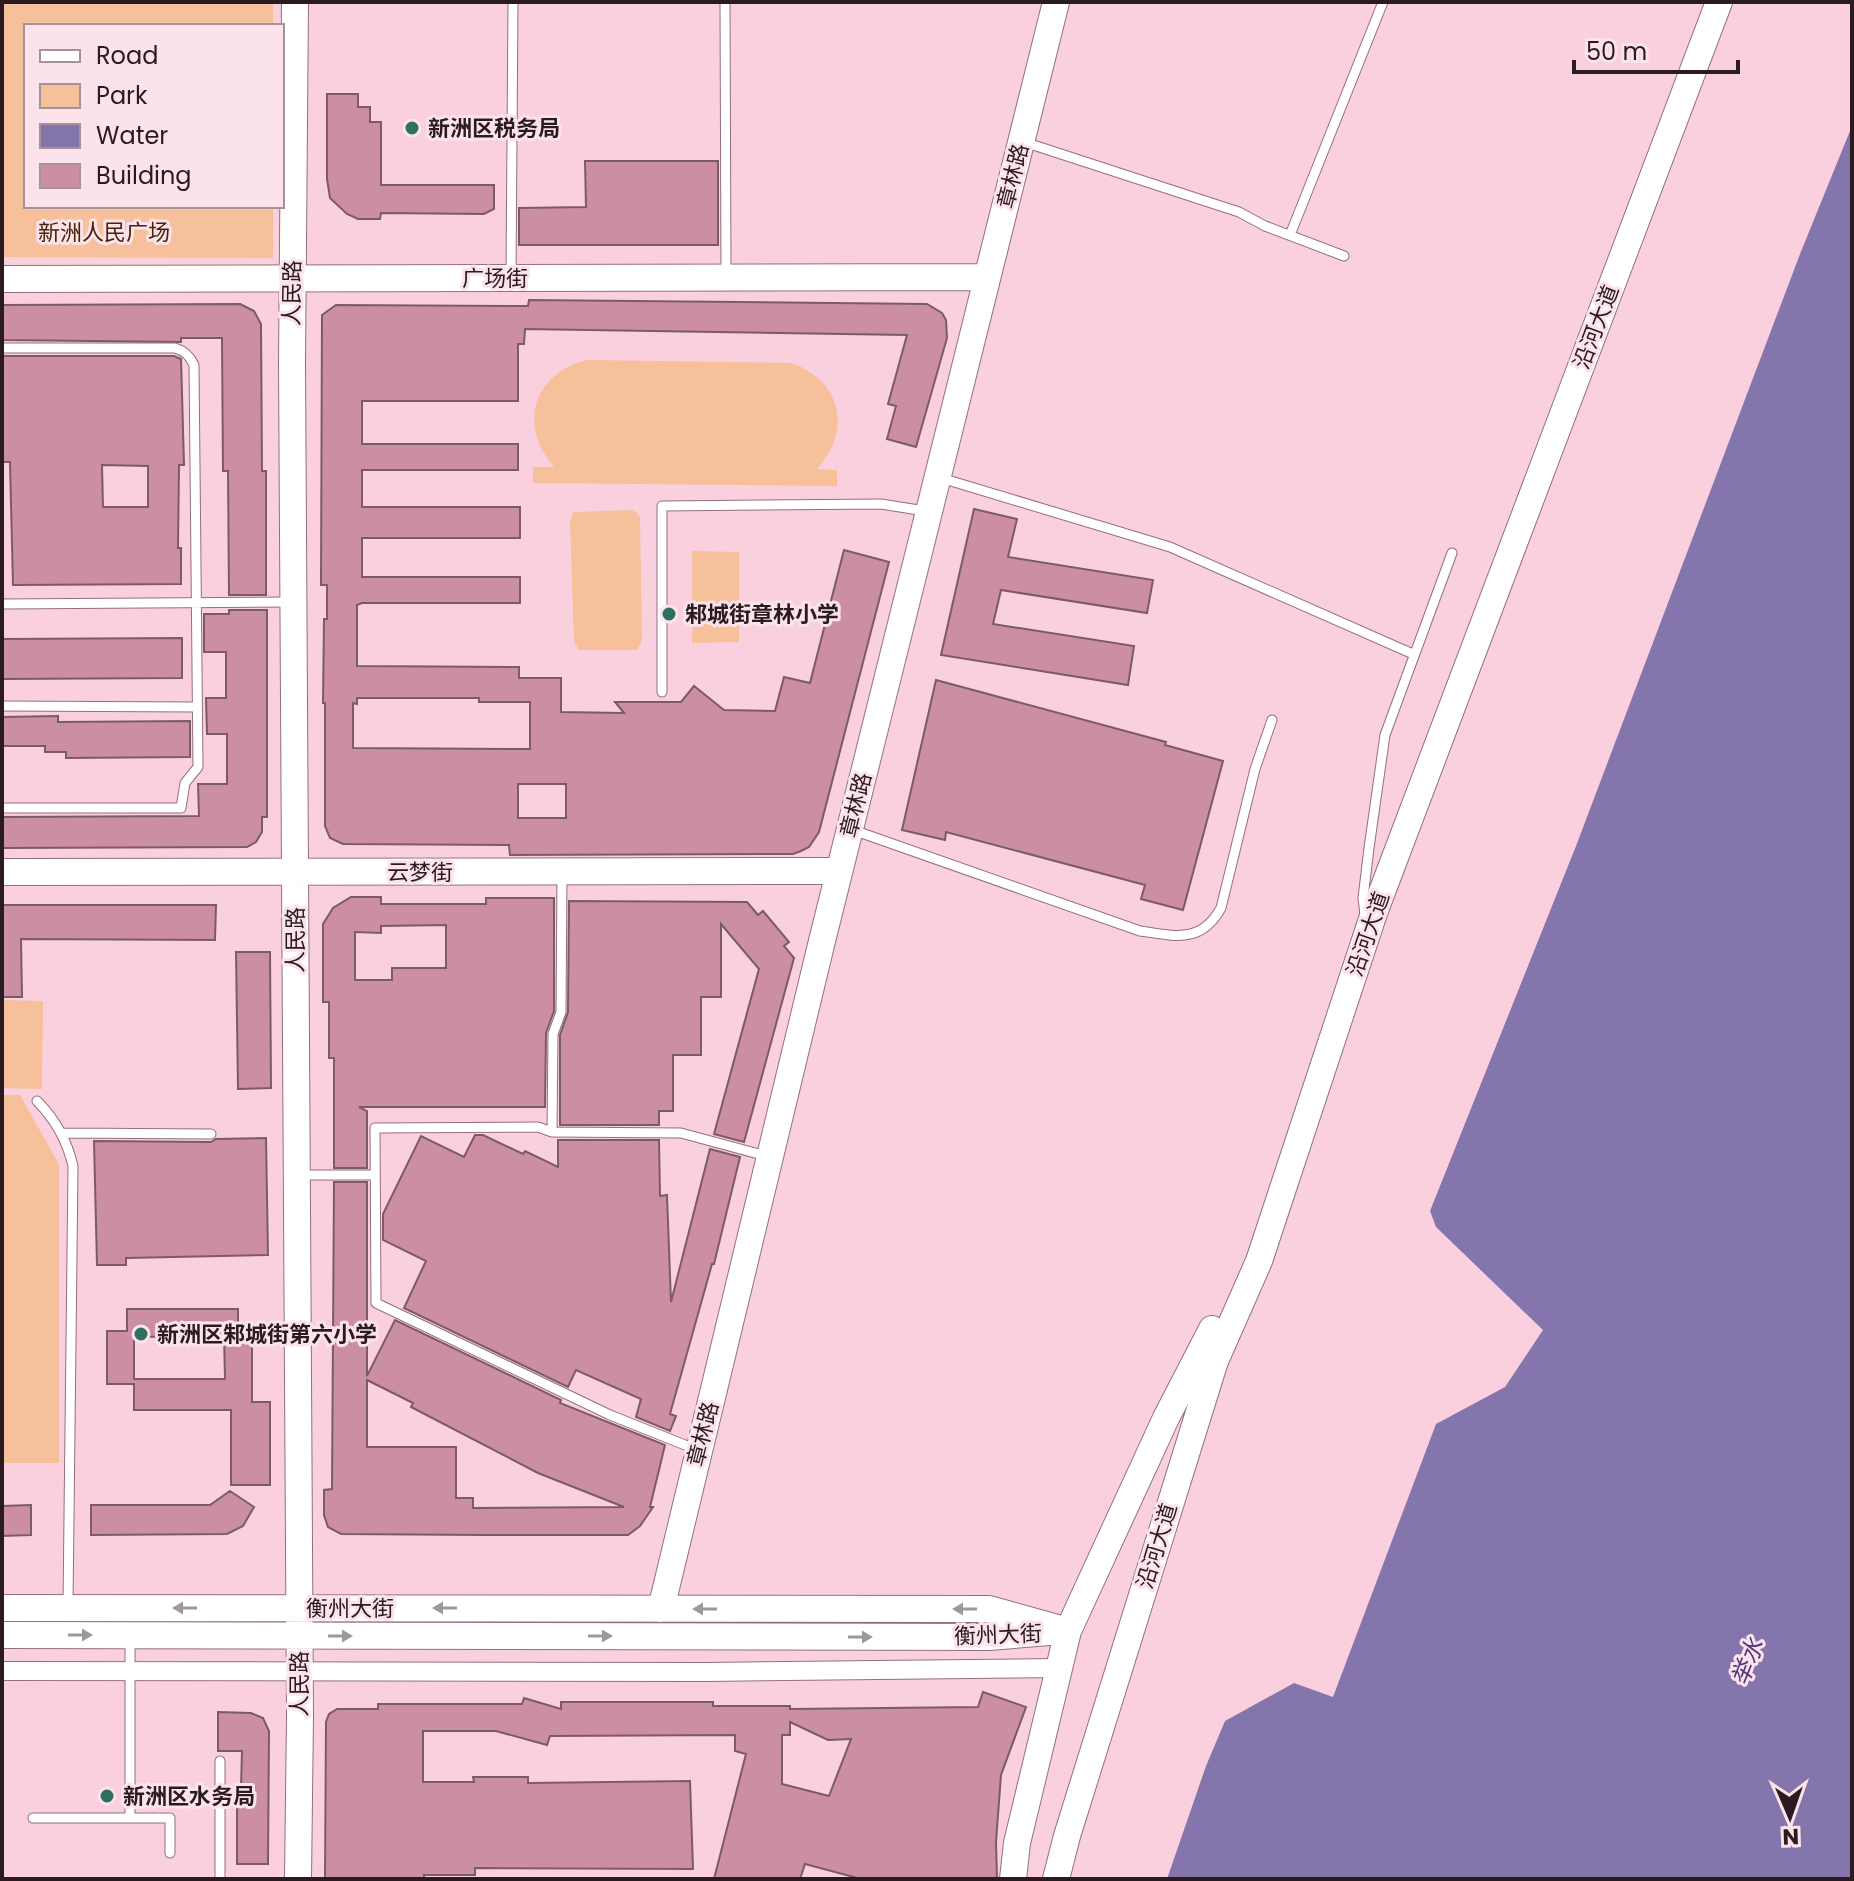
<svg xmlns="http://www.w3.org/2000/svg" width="1854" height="1881" font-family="Poppins,'Noto Sans SC',sans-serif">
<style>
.green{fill:#f6c09b}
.water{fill:#8476ac}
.building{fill:#cc8ea5;stroke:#7d5a67;stroke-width:2;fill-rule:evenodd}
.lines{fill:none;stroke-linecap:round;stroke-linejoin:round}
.lane-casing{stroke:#946f7c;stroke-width:11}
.street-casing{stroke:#946f7c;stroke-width:20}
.secondary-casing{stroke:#946f7c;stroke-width:28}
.lane{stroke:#fff;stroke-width:9}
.street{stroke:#fff;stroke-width:18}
.secondary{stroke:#fff;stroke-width:26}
.oneway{fill:#9f989b}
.poi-dot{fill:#2d7060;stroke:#fce2eb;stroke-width:3}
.labels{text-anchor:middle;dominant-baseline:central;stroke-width:6;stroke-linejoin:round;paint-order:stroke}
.poi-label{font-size:22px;font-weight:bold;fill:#291b20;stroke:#fce2eb;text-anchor:start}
.street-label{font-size:22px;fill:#291b20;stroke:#fce2eb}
.park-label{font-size:22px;fill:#472407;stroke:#fce2eb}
.water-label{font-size:24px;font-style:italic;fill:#4e387d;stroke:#fce2eb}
</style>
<rect width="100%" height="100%" fill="#fad0de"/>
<!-- green -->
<path class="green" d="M 2,2 L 273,2 L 273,26 L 26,26 L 26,206 L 273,206 L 273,258 L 2,257 Z
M 588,360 L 792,363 C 842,382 852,430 817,469 L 837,470 L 837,486 L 533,483 L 533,467 L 554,467 C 517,425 534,372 588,360 Z
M 634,510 L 640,517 L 642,641 L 637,650 L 579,650 L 574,642 L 570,522 L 573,512 Z
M 692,551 L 739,552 L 739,642 L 692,643 Z
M 2,1000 L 43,1001 L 42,1089 L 2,1088 Z
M 2,1095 L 20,1095 L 59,1164 L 59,1463 L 2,1463 Z"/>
<!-- water -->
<path class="water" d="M 1852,126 L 1852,1879 L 1167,1879 L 1206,1766 L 1225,1721 L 1294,1683 L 1333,1697 L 1436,1424 L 1505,1387 L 1543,1330 L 1436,1227 L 1430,1211 L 1576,846 L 1800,254 Z"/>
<!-- building -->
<path class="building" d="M 327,94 L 358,94 L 358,107 L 370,107 L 370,122 L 381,122 L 381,185 L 494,185 L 494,209 L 484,214 L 381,213 L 380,219 L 358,219 L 347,214 L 330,198 L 327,179 Z
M 585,161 L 718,161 L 718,245 L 519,245 L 519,208 L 586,207 Z
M 529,300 L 927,304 L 942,313 L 946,320 L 947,338 L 916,447 L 887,439 L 896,406 L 888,404 L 907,335 L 525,329 L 524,344 L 518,344 L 518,401 L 362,401 L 362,444 L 518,444 L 518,470 L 362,470 L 362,507 L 520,507 L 520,538 L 362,538 L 362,577 L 520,577 L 520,603 L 362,603 L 357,605 L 357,666 L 519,667 L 519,678 L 561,678 L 561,712 L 624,713 L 615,702 L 681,702 L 694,686 L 724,710 L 775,711 L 784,677 L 810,683 L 844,550 L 889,562 L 819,832 L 809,847 L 801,851 L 793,854 L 510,855 L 509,845 L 343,844 L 330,838 L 325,826 L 325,703 L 323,703 L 324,619 L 327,619 L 327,585 L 321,585 L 322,315 L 336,305 L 528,306 ZM 357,698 L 479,698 L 479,702 L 530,702 L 530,749 L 353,748 L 353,703 L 357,704 ZM 518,784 L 566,784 L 566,818 L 518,818 Z
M 240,304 L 254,311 L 261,324 L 262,471 L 266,471 L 266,595 L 229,595 L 228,471 L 223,471 L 222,338 L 181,338 L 181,342 L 2,340 L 2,305 Z
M 2,356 L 174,356 L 181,359 L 184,465 L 179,465 L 178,548 L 181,548 L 181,584 L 13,585 L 10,462 L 2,462 ZM 102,465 L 148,466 L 148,507 L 103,507 Z
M 974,509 L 1017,519 L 1008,557 L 1153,580 L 1147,613 L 1001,590 L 993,624 L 1134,646 L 1128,685 L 941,655 Z
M 229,610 L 267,610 L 267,817 L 262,817 L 262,832 L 256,842 L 247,847 L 2,848 L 2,817 L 199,816 L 198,784 L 227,784 L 227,734 L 207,734 L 206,698 L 226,698 L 226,652 L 204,652 L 204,614 L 229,614 Z
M 182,638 L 182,678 L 2,679 L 2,639 Z
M 936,680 L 1166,742 L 1165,745 L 1223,761 L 1183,910 L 1141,899 L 1145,885 L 946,832 L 945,840 L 902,830 Z
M 58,716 L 58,722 L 190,721 L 190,757 L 66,758 L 66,752 L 45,752 L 45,746 L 2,746 L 2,717 Z
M 351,897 L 381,897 L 381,904 L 486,904 L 486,898 L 554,898 L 554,1011 L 546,1033 L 545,1107 L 359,1107 L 367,1111 L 367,1168 L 334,1168 L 334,1058 L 329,1058 L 329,1002 L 323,1002 L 323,924 L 333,908 ZM 446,925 L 446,968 L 392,968 L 392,980 L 355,980 L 355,932 L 381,933 L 381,926 Z
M 569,901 L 747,902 L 758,915 L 763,911 L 789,942 L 784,946 L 794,958 L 744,1142 L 714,1134 L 759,969 L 721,924 L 721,997 L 701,997 L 701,1055 L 673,1055 L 673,1111 L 659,1111 L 659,1125 L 560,1125 L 560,1035 L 568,1012 Z
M 2,905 L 216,905 L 215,940 L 21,939 L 22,997 L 2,997 Z
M 236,952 L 270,952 L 271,1088 L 238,1089 Z
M 475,1135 L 483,1135 L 523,1154 L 525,1151 L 558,1167 L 558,1140 L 659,1140 L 660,1196 L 667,1195 L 671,1302 L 710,1149 L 740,1157 L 714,1264 L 712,1264 L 670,1414 L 676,1416 L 670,1431 L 636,1417 L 641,1399 L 576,1370 L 568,1387 L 404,1308 L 426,1261 L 383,1240 L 383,1214 L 421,1136 L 464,1157 Z
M 266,1138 L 268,1255 L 126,1258 L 126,1265 L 97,1265 L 94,1141 L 211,1142 L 216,1139 Z
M 334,1182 L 367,1182 L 367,1376 L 395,1320 L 561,1400 L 560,1403 L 665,1445 L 650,1507 L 653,1507 L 640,1526 L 628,1535 L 482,1535 L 341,1534 L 328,1527 L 324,1515 L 324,1490 L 332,1489 ZM 367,1380 L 413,1403 L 411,1407 L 538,1473 L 624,1507 L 473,1508 L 473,1498 L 456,1498 L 456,1447 L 367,1447 Z
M 127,1309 L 238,1309 L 238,1327 L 252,1328 L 252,1402 L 270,1402 L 270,1485 L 231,1485 L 231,1410 L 134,1410 L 134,1384 L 107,1384 L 107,1331 L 127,1331 ZM 224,1336 L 225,1379 L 134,1379 L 134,1337 Z
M 230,1491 L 254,1507 L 243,1526 L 227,1534 L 91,1535 L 91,1505 L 210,1505 Z
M 31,1505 L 31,1535 L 2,1536 L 2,1506 Z
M 983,1692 L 1026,1707 L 1001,1775 L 996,1842 L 997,1879 L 861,1879 L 805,1864 L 800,1879 L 714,1879 L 746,1754 L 735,1751 L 735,1735 L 550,1736 L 547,1745 L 496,1731 L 423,1731 L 423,1782 L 474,1782 L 473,1777 L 528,1777 L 528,1783 L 690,1781 L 693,1869 L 475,1868 L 475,1875 L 424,1875 L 424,1879 L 325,1879 L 326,1722 L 329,1714 L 337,1709 L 378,1709 L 378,1704 L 522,1704 L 524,1698 L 561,1709 L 561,1702 L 713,1702 L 713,1706 L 790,1706 L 790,1709 L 978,1707 ZM 790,1722 L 828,1740 L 851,1739 L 829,1796 L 782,1784 L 782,1735 L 790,1735 Z
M 218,1712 L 251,1713 L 263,1718 L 269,1731 L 268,1864 L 237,1864 L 237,1787 L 241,1787 L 242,1751 L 218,1751 Z"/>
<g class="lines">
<!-- lane casing -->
<g class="lane-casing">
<path id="lane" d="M 725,2 L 726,274
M 1024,142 L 1239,212 L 1265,226 L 1344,256
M 1290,235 L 1383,2
M 511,275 L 513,2
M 2,348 L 175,348 C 185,351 190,356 194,365 L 198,767 L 185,783 L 181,808 L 2,808
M 941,478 L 1170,547 L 1413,654
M 2,604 L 290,602
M 662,692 L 662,506 L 881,504 L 925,511
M 2,706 L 197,707
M 853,830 L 1140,931 C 1175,936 1201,944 1221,908 L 1255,769 L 1272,720
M 562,874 L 561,1012 L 553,1034 L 552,1132 L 681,1133 L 766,1156
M 1365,915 L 1363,898 L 1369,848 L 1385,735 L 1452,553
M 37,1101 C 56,1120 67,1140 73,1166 L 68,1605
M 552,1132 L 538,1127 L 375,1128 L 376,1303 L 610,1415 L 695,1449
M 62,1133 L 211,1134
M 299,1175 L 375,1175
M 220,1761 L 220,1879
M 33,1818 L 170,1818 L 170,1853
M 130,1818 L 130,1638"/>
</g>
<!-- street casing -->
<g class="street-casing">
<path id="street" d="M 2,1671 L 707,1672 L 1058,1668"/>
</g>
<!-- secondary casing -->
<g class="secondary-casing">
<path id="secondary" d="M 295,2 L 292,363 L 300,1716 L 298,1879
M 2,279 L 987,277
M 2,872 L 839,871
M 2,1608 L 989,1609 L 1068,1631
M 661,1609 L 821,945 L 1056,2
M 2,1635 L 989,1637 L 1049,1632
M 1013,1879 L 1017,1843 L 1068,1631 L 1166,1418 L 1212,1329
M 1056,1879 L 1067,1836 L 1215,1361 L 1259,1261 L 1374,913 L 1719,2"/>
</g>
<!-- lane -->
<use href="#lane" class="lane"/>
<!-- street -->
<use href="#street" class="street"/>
<!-- secondary -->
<use href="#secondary" class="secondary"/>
</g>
<!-- one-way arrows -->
<defs><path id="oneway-solid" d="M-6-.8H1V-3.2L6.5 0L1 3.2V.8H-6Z" transform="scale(2)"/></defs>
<g class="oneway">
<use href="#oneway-solid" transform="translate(185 1608) rotate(-180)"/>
<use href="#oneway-solid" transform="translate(445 1608) rotate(-180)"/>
<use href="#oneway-solid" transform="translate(705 1609) rotate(-180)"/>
<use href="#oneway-solid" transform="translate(965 1609) rotate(-180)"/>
<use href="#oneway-solid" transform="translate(80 1635)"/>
<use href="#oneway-solid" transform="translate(340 1636)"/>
<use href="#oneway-solid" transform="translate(600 1636)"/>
<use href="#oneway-solid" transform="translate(860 1637)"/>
</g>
<!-- markers -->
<g class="poi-dot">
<circle cx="412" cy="128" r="8"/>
<circle cx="669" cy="614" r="8"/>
<circle cx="141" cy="1334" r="8"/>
<circle cx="107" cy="1796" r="8"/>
</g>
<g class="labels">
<!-- poi labels -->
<g class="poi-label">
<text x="428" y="128">新洲区税务局</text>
<text x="685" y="614">邾城街章林小学</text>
<text x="157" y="1334">新洲区邾城街第六小学</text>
<text x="123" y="1796">新洲区水务局</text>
</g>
<!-- street labels -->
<g class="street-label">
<text transform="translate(1013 176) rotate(-76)">章林路</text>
<text x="495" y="278">广场街</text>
<text transform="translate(292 293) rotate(-89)">人民路</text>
<text transform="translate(1596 327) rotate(-69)">沿河大道</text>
<text transform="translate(856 805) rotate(-76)">章林路</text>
<text x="420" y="872">云梦街</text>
<text transform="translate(1368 934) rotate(-71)">沿河大道</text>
<text transform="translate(295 940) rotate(-90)">人民路</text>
<text transform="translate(703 1434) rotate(-76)">章林路</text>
<text transform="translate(1157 1546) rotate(-73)">沿河大道</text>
<text x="350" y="1608">衡州大街</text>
<text transform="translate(998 1635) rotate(-2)">衡州大街</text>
<text transform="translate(299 1684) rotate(-90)">人民路</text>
</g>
<!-- park labels -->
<g class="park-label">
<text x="104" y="232">新洲人民广场</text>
</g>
<!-- water labels -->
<g class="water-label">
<text transform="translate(1747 1662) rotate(-68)">举水</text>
</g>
</g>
<!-- border -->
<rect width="1854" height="1881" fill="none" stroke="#291b20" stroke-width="8"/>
<!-- legend -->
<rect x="24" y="24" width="260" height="184" fill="#fce2eb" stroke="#a8929a" stroke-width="2"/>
<rect x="40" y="50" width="40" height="12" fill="#ffffff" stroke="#a8929a" stroke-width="2"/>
<text x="96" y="64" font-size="24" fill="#291b20">Road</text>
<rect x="40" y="84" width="40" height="24" fill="#f6c09b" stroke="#a8929a" stroke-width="2"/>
<text x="96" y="104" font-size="24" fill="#291b20">Park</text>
<rect x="40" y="124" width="40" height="24" fill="#8476ac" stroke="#a8929a" stroke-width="2"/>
<text x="96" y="144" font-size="24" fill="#291b20">Water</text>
<rect x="40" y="164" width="40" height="24" fill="#cc8ea5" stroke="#a8929a" stroke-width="2"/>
<text x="96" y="184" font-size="24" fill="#291b20">Building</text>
<!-- north arrow -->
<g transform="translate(1790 1817) rotate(178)" stroke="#fce2eb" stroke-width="6" paint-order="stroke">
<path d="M0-6L14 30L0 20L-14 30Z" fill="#291b20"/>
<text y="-12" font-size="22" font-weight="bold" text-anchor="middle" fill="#291b20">N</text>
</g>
<!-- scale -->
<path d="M1574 60v12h164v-12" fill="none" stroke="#291b20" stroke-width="4"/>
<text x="1586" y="60" font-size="24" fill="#291b20" stroke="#fce2eb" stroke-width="6" paint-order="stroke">50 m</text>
</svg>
